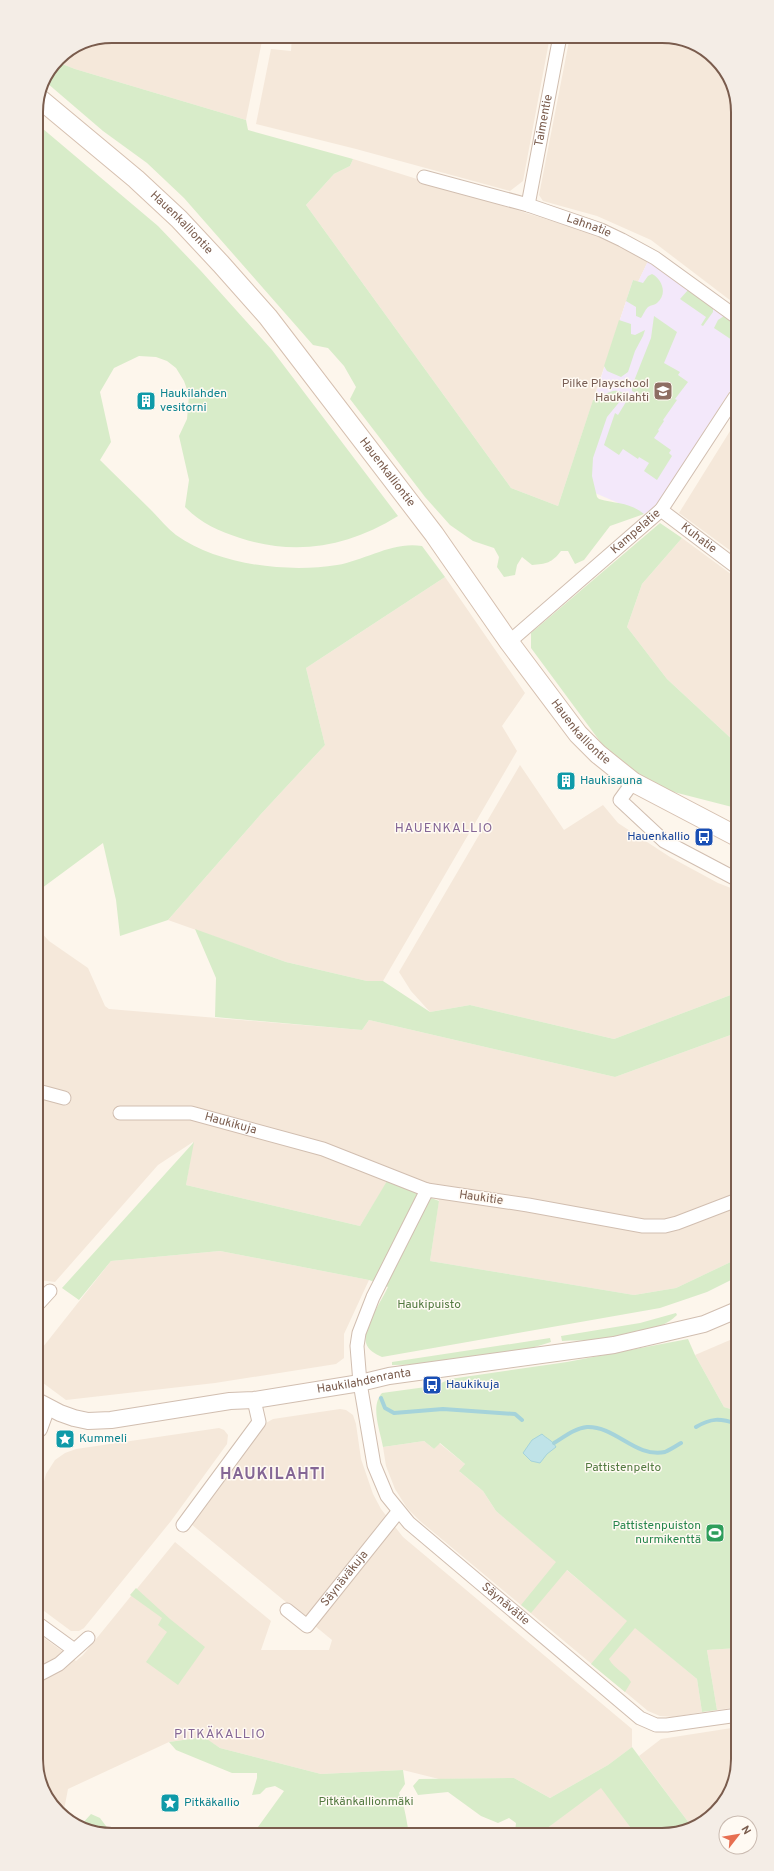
<svg xmlns="http://www.w3.org/2000/svg" width="774" height="1871" font-family="Overpass,sans-serif">
<style>
.residential{fill:#f5e8da}
.education{fill:#f3e8fa}
.green{fill:#d8ecc9}
.water{fill:#bfe3e8;stroke:#a5d3da}
.lines{fill:none;stroke-linecap:round;stroke-linejoin:round}
.stream{stroke:#a5d3da;stroke-width:4}
.minor-casing{stroke:#d1beb0;stroke-width:15}
.tertiary-casing{stroke:#d1beb0;stroke-width:18}
.secondary-casing{stroke:#d6c0b0;stroke-width:21}
.minor{stroke:#fff;stroke-width:13}
.tertiary{stroke:#fff;stroke-width:16}
.secondary{stroke:#fff;stroke-width:19}
.labels{text-anchor:middle;dominant-baseline:central;stroke-width:3;stroke-linejoin:round;paint-order:stroke}
.street-label{font-size:12px;fill:#7a5c4d;stroke:#fffaf3}
.education-label{font-size:12px;fill:#785e54;stroke:#fffaf3;text-anchor:end}
.culture-label{font-size:12px;fill:#0d838f;stroke:#fffaf3;text-anchor:start}
.transit-label{font-size:12px;fill:#164399;stroke:#fffaf3;text-anchor:end}
.park-label{font-size:12px;fill:#537a41;stroke:#fffaf3}
.leisure-label{font-size:12px;fill:#27864d;stroke:#fffaf3;text-anchor:end}
.neighbourhood-label{font-size:13px;letter-spacing:1px;fill:#846695;stroke:#fffaf3}
.district-label{font-size:16px;font-weight:bold;letter-spacing:1px;fill:#846695;stroke:#fffaf3}
.rim{fill:none;stroke:#7a5c4d;stroke-width:2}
</style>
<rect width="100%" height="100%" fill="#fdf6ec"/>
<!-- residential -->
<path class="residential" d="M 112,36 L 263,36 L 246,120 L 75,69 L 57,62 L 58,58 L 83,42 Z
M 292,36 L 550,36 L 523,181 L 510,191 L 356,149 L 256,124 L 271,49 L 291,51 Z
M 570,36 L 625,36 L 709,52 L 734,88 L 735,304 L 651,240 L 597,216 L 543,201 L 539,195 Z
M 353,159 L 603,237 L 648,261 L 638,282 L 633,280 L 558,506 L 511,488 L 306,205 L 334,174 L 350,166 Z
M 735,423 L 735,554 L 679,513 Z
M 682,538 L 735,577 L 736,743 L 667,679 L 627,627 L 642,584 Z
M 445,577 L 525,693 L 502,726 L 517,751 L 383,981 L 367,981 L 286,962 L 168,920 L 261,814 L 325,745 L 306,668 Z
M 520,765 L 564,830 L 603,805 L 618,823 L 670,857 L 718,883 L 736,890 L 736,993 L 614,1039 L 470,1005 L 430,1012 L 411,991 L 399,972 Z
M 38,929 L 49,941 L 88,968 L 105,1006 L 109,1009 L 362,1030 L 369,1020 L 615,1077 L 736,1033 L 737,1259 L 676,1288 L 634,1295 L 430,1261 L 439,1200 L 387,1182 L 360,1226 L 186,1185 L 193,1142 L 158,1165 L 55,1282 L 39,1280 Z
M 220,1251 L 369,1280 L 344,1334 L 344,1358 L 336,1364 L 215,1383 L 66,1400 L 39,1380 L 39,1352 L 111,1261 Z
M 737,1337 L 737,1411 L 724,1407 L 695,1355 Z
M 340,1409 L 346,1410 L 353,1415 L 356,1424 L 361,1459 L 373,1494 L 381,1509 L 403,1537 L 632,1729 L 632,1747 L 608,1765 L 550,1798 L 514,1778 L 439,1779 L 403,1770 L 321,1774 L 220,1748 L 203,1737 L 169,1742 L 68,1789 L 63,1815 L 40,1783 L 40,1635 L 76,1661 L 83,1655 L 175,1542 L 271,1621 L 261,1650 L 329,1650 L 332,1640 L 191,1524 L 259,1429 L 266,1423 L 273,1419 Z
M 219,1428 L 224,1430 L 228,1435 L 227,1444 L 171,1521 L 84,1628 L 79,1631 L 71,1631 L 40,1608 L 39,1500 L 46,1474 L 55,1460 L 65,1453 L 76,1449 Z
M 424,1441 L 434,1449 L 439,1443 L 465,1464 L 460,1472 L 483,1491 L 496,1511 L 697,1679 L 702,1712 L 673,1717 L 660,1716 L 648,1711 L 420,1521 L 407,1508 L 395,1489 L 386,1466 L 383,1447 Z
M 738,1648 L 738,1707 L 717,1710 L 707,1650 Z
M 738,1727 L 738,1759 L 722,1805 L 692,1827 L 639,1756 L 661,1739 Z
M 601,1787 L 633,1831 L 542,1832 L 569,1811 Z"/>
<!-- education -->
<path class="education" d="M 648,261 L 735,325 L 735,383 L 662,497 L 652,509 L 644,514 L 567,481 L 633,280 L 638,282 Z"/>
<!-- green -->
<path class="green" d="M 57,62 L 75,69 L 246,120 L 248,130 L 353,159 L 350,166 L 334,174 L 306,205 L 511,488 L 558,506 L 593,400 C 604,397 612,386 623,393 L 621,400 L 607,417 L 593,458 L 592,476 L 597,497 L 599,499 C 617,504 629,502 644,514 L 610,526 L 584,560 L 575,564 L 568,551 L 561,551 C 552,563 546,564 532,565 L 522,557 L 517,565 L 515,575 L 504,577 L 497,567 L 499,557 L 494,548 L 473,541 L 450,525 L 425,497 L 350,399 L 356,387 L 344,366 L 328,348 L 313,345 L 184,198 L 147,163 L 103,131 L 47,83 Z
M 36,123 L 158,226 L 201,271 L 272,350 L 398,516 C 348,547 296,556 240,538 C 218,531 201,523 185,507 L 189,480 L 179,436 L 187,419 L 189,395 L 184,381 L 176,368 L 167,361 L 156,357 L 139,356 L 114,368 L 100,392 L 111,442 L 100,460 C 117,477 135,494 152,511 C 160,519 167,528 176,535 C 218,565 287,573 337,565 C 366,560 393,541 422,546 L 445,577 L 306,668 L 325,745 L 261,814 L 168,920 L 120,936 L 116,900 L 103,843 L 38,891 Z
M 652,274 C 662,279 668,294 657,303 C 655,305 651,305 648,307 C 645,310 643,315 641,318 L 636,316 L 636,307 L 626,301 L 633,280 L 643,283 L 648,276 Z
M 688,290 L 713,308 L 713,312 L 703,326 L 701,325 L 706,317 L 680,299 Z
M 654,316 L 677,332 L 664,363 L 680,372 L 678,375 L 688,382 L 675,399 L 677,400 L 663,420 L 664,421 L 658,430 L 659,431 L 654,438 L 671,450 L 669,453 L 672,456 L 657,480 L 644,471 L 649,463 L 639,457 L 638,459 L 623,449 L 619,455 L 604,445 L 615,413 L 618,415 L 629,397 L 639,402 L 643,397 L 632,391 L 632,386 L 651,338 Z
M 724,316 L 735,324 L 735,342 L 714,328 L 718,320 Z
M 619,320 L 631,324 L 631,334 L 635,335 L 645,330 L 643,336 L 635,351 L 628,372 L 621,377 L 607,371 L 604,366 Z
M 660,523 L 682,538 L 642,584 L 627,627 L 667,679 L 736,743 L 736,808 L 658,788 L 610,755 L 531,648 L 531,633 Z
M 195,929 L 286,962 L 367,981 L 383,981 L 430,1012 L 470,1005 L 614,1039 L 736,993 L 736,1033 L 615,1077 L 369,1020 L 362,1030 L 215,1017 L 216,978 Z
M 194,1142 L 186,1185 L 360,1226 L 387,1181 L 439,1201 L 430,1261 L 634,1295 L 676,1288 L 737,1259 L 737,1277 L 707,1292 L 660,1308 L 382,1357 C 375,1354 368,1350 366,1343 C 362,1329 382,1300 388,1287 L 369,1280 L 220,1251 L 111,1261 L 79,1300 L 62,1288 Z
M 676,1313 L 677,1315 C 659,1333 618,1338 593,1340 C 583,1341 573,1340 562,1341 L 561,1336 L 640,1323 Z
M 550,1338 L 551,1342 L 512,1354 L 442,1364 L 392,1365 L 392,1362 Z
M 688,1339 L 695,1355 L 724,1407 L 737,1411 L 738,1648 L 707,1650 L 717,1710 L 702,1712 L 697,1679 L 635,1628 L 609,1659 C 614,1669 626,1673 631,1682 L 625,1692 L 591,1664 L 627,1621 L 567,1570 L 531,1613 L 521,1605 L 556,1562 L 496,1511 L 483,1491 L 459,1471 L 465,1464 L 440,1443 L 434,1449 L 424,1441 L 383,1447 C 380,1430 370,1406 382,1393 L 426,1387 L 431,1390 L 436,1389 L 439,1384 L 450,1379 L 567,1362 Z
M 136,1588 L 170,1619 L 205,1647 L 178,1685 L 146,1662 L 167,1632 L 158,1625 L 162,1618 L 130,1595 Z
M 204,1737 L 220,1748 L 321,1774 L 403,1770 L 405,1784 L 399,1793 C 405,1806 406,1819 409,1833 L 268,1834 L 258,1827 L 284,1791 L 275,1786 L 266,1788 L 260,1794 L 252,1795 L 257,1778 L 257,1773 L 232,1773 L 176,1750 L 169,1742 Z
M 632,1747 L 692,1827 L 686,1831 L 633,1831 L 601,1788 L 542,1832 L 515,1832 L 516,1823 L 509,1818 L 498,1823 L 481,1816 L 448,1792 L 418,1795 L 413,1786 L 419,1779 L 514,1778 L 550,1798 L 608,1765 Z
M 91,1814 L 100,1818 L 109,1830 L 121,1829 L 123,1835 L 107,1835 L 81,1825 Z"/>
<!-- water -->
<path class="water" d="M 542,1434 C 547,1439 552,1440 556,1447 L 547,1454 L 540,1463 L 531,1461 L 523,1453 L 532,1440 Z"/>
<g class="lines">
<!-- stream -->
<path class="stream" d="M 381,1398 L 385,1408 L 394,1413 L 443,1409 L 515,1414 L 522,1420
M 696,1427 C 711,1418 720,1418 737,1424
M 554,1443 C 564,1437 575,1428 587,1427 C 616,1426 635,1458 665,1452 C 670,1450 676,1446 681,1443"/>
<!-- minor casing -->
<g class="minor-casing">
<g id="minor">
<path id="s1" d="M 424,177 L 528,205 L 601,230 L 622,240 L 655,258 L 735,316"/>
<path id="s2" d="M 528,205 L 560,36"/>
<path id="s3" d="M 661,510 L 735,566"/>
<path id="s4" d="M 509,642 L 661,510 L 735,397"/>
<path d="M 633,782 L 620,800 L 664,841 L 736,879"/>
<path d="M 38,1091 L 64,1098"/>
<path id="s5" d="M 120,1113 L 191,1113 L 323,1149 L 427,1190"/>
<path id="s6" d="M 737,1200 L 677,1223 L 665,1226 L 643,1226 L 528,1205 L 427,1190 L 373,1297 L 359,1333 L 357,1346 L 360,1383 L 374,1465 L 387,1496 L 409,1523 L 640,1718 L 656,1725 L 667,1725 L 738,1715"/>
<path d="M 39,1303 L 50,1291"/>
<path d="M 183,1525 L 259,1422 L 254,1400"/>
<path id="s7" d="M 287,1610 L 307,1626 L 398,1512"/>
<path d="M 40,1625 L 73,1649"/>
<path d="M 40,1674 L 59,1664 L 88,1638"/>
</g>
</g>
<!-- tertiary casing -->
<g class="tertiary-casing">
<g id="tertiary">
<path id="s8" d="M 39,1402 L 60,1413 L 74,1418 L 88,1421 L 111,1420 L 230,1401 L 254,1400 L 360,1383 L 389,1376 L 614,1345 L 704,1324 L 737,1310"/>
<path d="M 39,1429 L 47,1407"/>
</g>
</g>
<!-- secondary casing -->
<g class="secondary-casing">
<g id="secondary">
<path id="s9" d="M 40,99 L 136,179 L 179,219 L 221,264 L 268,317 L 434,534 L 509,642 L 578,734 L 598,754 L 633,782 L 736,836"/>
</g>
</g>
<!-- minor -->
<use href="#minor" class="minor"/>
<!-- tertiary -->
<use href="#tertiary" class="tertiary"/>
<!-- secondary -->
<use href="#secondary" class="secondary"/>
</g>
<!-- icons -->
<defs>
<g id="school-square" transform="scale(1)"><rect x="-9" y="-9" width="18" height="18" rx="4" fill="#8d6e63" stroke="#fffaf3"/><path d="M0-5L7-2L0 1L-7-2ZM-4 1L0 2.5L4 1V4Q0 6-4 4Z" fill="#fff"/></g>
<g id="building-square" transform="scale(1)"><rect x="-9" y="-9" width="18" height="18" rx="4" fill="#0f9aa8" stroke="#fffaf3"/><path d="M-4-6H4V6H1V3H-1V6H-4ZM-2.5-4.3h1.7v1.8h-1.7ZM.8-4.3h1.7v1.8H.8ZM-2.5-1h1.7V.8h-1.7ZM.8-1h1.7V.8H.8Z" fill="#fff"/></g>
<g id="bus-square" transform="scale(1)"><rect x="-9" y="-9" width="18" height="18" rx="4" fill="#1a4fb4" stroke="#fffaf3"/><path d="M-5-6H5V4H4V6H2V4H-2V6H-4V4H-5ZM-3.5-4V0h7V-4ZM-3.5 1.2v1.5H-2V1.2ZM2 1.2v1.5H3.5V1.2Z" fill="#fff"/></g>
<g id="sight-square" transform="scale(1)"><rect x="-9" y="-9" width="18" height="18" rx="4" fill="#0f9aa8" stroke="#fffaf3"/><path d="M0-6L1.8-2.2L6-1.7L2.9 1.2L3.7 5.4L0 3.3L-3.7 5.4L-2.9 1.2L-6-1.7L-1.8-2.2Z" fill="#fff"/></g>
<g id="stadium-square" transform="scale(1)"><rect x="-9" y="-9" width="18" height="18" rx="4" fill="#2e9e5b" stroke="#fffaf3"/><path d="M0-5a6.5 5 0 1 0 0 10a6.5 5 0 1 0 0-10ZM-3.5-1.8h7v3.6h-7Z" fill="#fff"/></g>
</defs>
<g fill-rule="evenodd">
<use href="#school-square" x="663" y="391"/>
<use href="#building-square" x="146" y="401"/>
<use href="#building-square" x="566" y="781"/>
<use href="#bus-square" x="704" y="837"/>
<use href="#bus-square" x="432" y="1385"/>
<use href="#sight-square" x="65" y="1439"/>
<use href="#stadium-square" x="715" y="1533"/>
<use href="#sight-square" x="170" y="1803"/>
</g>
<g class="labels">
<!-- street labels -->
<g class="street-label">
<text stroke="none"><textPath href="#s2" startOffset="86">Taimentie</textPath></text>
<text stroke="none"><textPath href="#s9" startOffset="188">Hauenkalliontie</textPath></text>
<text stroke="none"><textPath href="#s1" startOffset="172">Lahnatie</textPath></text>
<text stroke="none"><textPath href="#s9" startOffset="512">Hauenkalliontie</textPath></text>
<text stroke="none"><textPath href="#s4" startOffset="168">Kampelatie</textPath></text>
<text stroke="none"><textPath href="#s3" startOffset="47">Kuhatie</textPath></text>
<text stroke="none"><textPath href="#s9" startOffset="836">Hauenkalliontie</textPath></text>
<text stroke="none"><textPath href="#s5" startOffset="112">Haukikuja</textPath></text>
<text transform="translate(481 1198) rotate(8)">Haukitie</text>
<text stroke="none"><textPath href="#s8" startOffset="332">Haukilahdenranta</textPath></text>
<text stroke="none"><textPath href="#s7" startOffset="86">Säynäväkuja</textPath></text>
<text stroke="none"><textPath href="#s6" startOffset="804">Säynävätie</textPath></text>
</g>
<!-- education labels -->
<g class="education-label">
<text x="649" y="384">Pilke Playschool<tspan x="649" dy="14">Haukilahti</tspan></text>
</g>
<!-- culture labels -->
<g class="culture-label">
<text x="160" y="394">Haukilahden<tspan x="160" dy="14">vesitorni</tspan></text>
<text x="580" y="781">Haukisauna</text>
<text x="79" y="1439">Kummeli</text>
<text x="184" y="1803">Pitkäkallio</text>
</g>
<!-- transit labels -->
<g class="transit-label">
<text x="690" y="837">Hauenkallio</text>
<text x="446" y="1385" text-anchor="start">Haukikuja</text>
</g>
<!-- park labels -->
<g class="park-label">
<text x="429" y="1305">Haukipuisto</text>
<text x="623" y="1468">Pattistenpelto</text>
<text x="366" y="1802">Pitkänkallionmäki</text>
</g>
<!-- leisure labels -->
<g class="leisure-label">
<text x="701" y="1526">Pattistenpuiston<tspan x="701" dy="14">nurmikenttä</tspan></text>
</g>
<!-- neighbourhood labels -->
<g class="neighbourhood-label">
<text x="444" y="829">HAUENKALLIO</text>
<text x="220" y="1735">PITKÄKALLIO</text>
</g>
<!-- district labels -->
<g class="district-label">
<text x="273" y="1475">HAUKILAHTI</text>
</g>
</g>
<!-- crop -->
<path d="M0 0H774V1871H0ZM112 43H662A69 69 0 0 1 731 112V1759A69 69 0 0 1 662 1828H112A69 69 0 0 1 43 1759V112A69 69 0 0 1 112 43Z" fill="#f4ede6" fill-rule="evenodd"/>
<path class="rim" d="M112 43H662A69 69 0 0 1 731 112V1759A69 69 0 0 1 662 1828H112A69 69 0 0 1 43 1759V112A69 69 0 0 1 112 43Z"/>
<!-- north arrow -->
<g transform="translate(738 1835) rotate(59)"><circle r="19" fill="#fffaf3" stroke="#cabbb1"/>
<path d="M0-3L7 15L0 10L-7 15Z" fill="#e76f51"/>
<text y="-6" font-size="11" font-weight="bold" text-anchor="middle" fill="#7a5c4d">N</text>
</g>
</svg>
